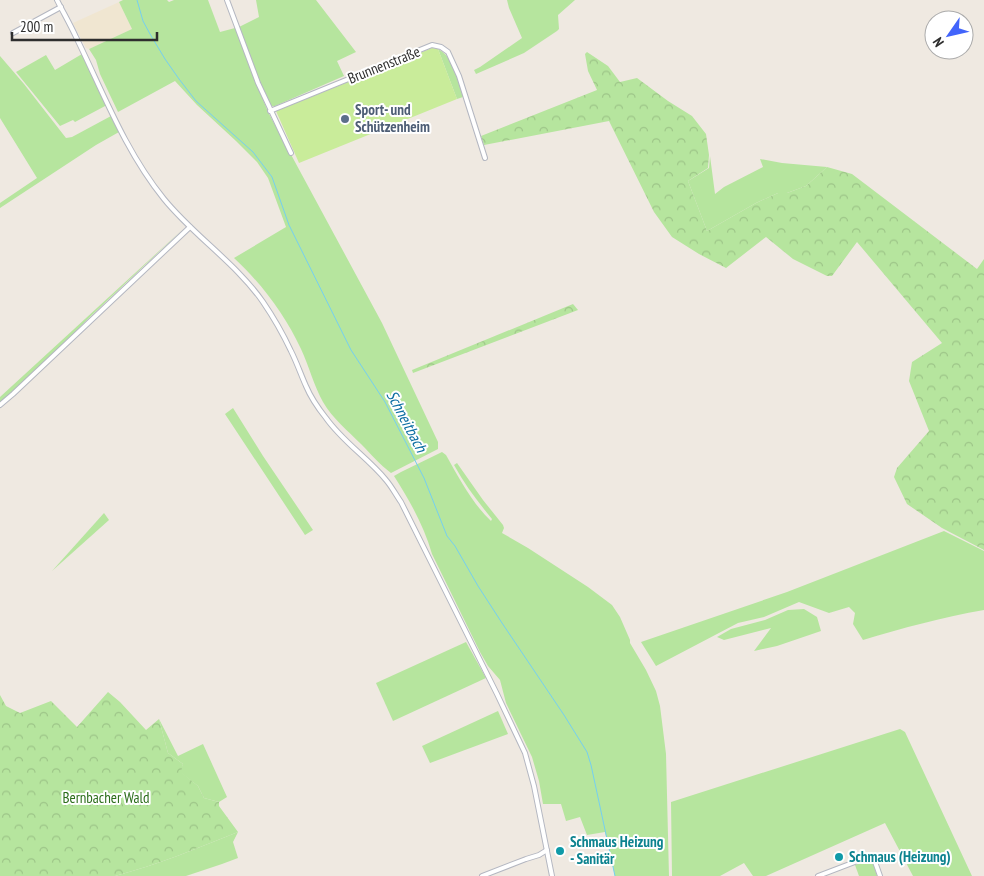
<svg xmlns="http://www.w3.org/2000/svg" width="984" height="876" viewBox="0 0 984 876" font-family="'PT Sans Narrow',sans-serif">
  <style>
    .education { fill: #f0e6d1 }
    .grass { fill: #b6e59e }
    .forest { fill: url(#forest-crowns) }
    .pitch { fill: #c9ec9a }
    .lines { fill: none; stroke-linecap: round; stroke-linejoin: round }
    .stream { stroke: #75cff0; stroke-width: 1 }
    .minor-casing { stroke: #b4b7c1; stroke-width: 6 }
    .minor { stroke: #fff; stroke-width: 4 }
    .service-dot { fill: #5c6f8a; stroke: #fff; stroke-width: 2 }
    .culture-dot { fill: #0f9aa8; stroke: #fff; stroke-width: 2 }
    .labels { text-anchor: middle; stroke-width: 4; stroke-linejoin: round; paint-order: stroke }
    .street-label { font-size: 15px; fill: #2e2e2e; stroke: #fff }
    .service-label { font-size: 15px; font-weight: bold; fill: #4e5e75; stroke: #fff; text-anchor: start }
    .park-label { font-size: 15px; fill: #2c6e1b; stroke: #fff }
    .culture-label { font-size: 15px; font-weight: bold; fill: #0d838f; stroke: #fff; text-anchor: start }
    .water-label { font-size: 16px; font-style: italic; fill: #0d6fa3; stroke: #fff }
  </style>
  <defs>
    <pattern id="forest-crowns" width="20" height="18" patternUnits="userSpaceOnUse" patternTransform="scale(1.25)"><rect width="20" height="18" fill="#b6e59e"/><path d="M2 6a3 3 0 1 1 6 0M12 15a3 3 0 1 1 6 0" fill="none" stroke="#9dc588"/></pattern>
  </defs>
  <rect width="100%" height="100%" fill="#efe9e1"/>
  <path class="education" d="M119,2L132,29L89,49L86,48L73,23Z"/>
  <g class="grass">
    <path d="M123,0H167L169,2L174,0H208L220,32L235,28L268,112L382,323L438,442V449L391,473C379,464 372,455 361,444C348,431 333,419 323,402C314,386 309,366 301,349C285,315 262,284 234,258L286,227L268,178L257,162L236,141L197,105L175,81L118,112L100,74L96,60L89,49L132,29L119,2Z"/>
    <path d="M256,0H316L356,52L337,61L344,76L275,106H272L269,104L260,83L239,27L259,17Z"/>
    <path d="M507,0H575L558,15L559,29L557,31L524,53L476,74L474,70L480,67L522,38L509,8Z"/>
    <path d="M438,49C454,57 458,81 463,97L457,99Z"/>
    <path d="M82,54L107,105L75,122L73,120L60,126L16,72L46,55L55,70Z"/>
    <path d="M0,56L24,84L66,138L72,137L111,116L119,132L96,145L0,208V203L37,178L0,118Z"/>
    <path d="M710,156L715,194L724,187L763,167L760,159L782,163L827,167L806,186L787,193H778L756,203L707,231L688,181L709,168Z"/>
    <path d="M183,229L93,314L25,381L0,403V397Z"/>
    <path d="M233,408L263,456L313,530L305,535L225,414Z"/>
    <path d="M442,452L446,455C459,478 472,503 491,521L492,519C478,502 465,485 454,465L457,463L483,500L503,525L504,528L502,533L528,548L588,587L612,605L620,617L630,640V643L646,670L656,691L660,706L666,754L669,876H615L605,832L587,835L580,817L566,821L561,804H543L539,781L532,757L506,703L500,680L488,666L480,652L432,554C424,526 410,501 394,476L401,472Z"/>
    <path d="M104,513L109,520L52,571Z"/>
    <path d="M944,531L984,551V610C943,617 903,628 863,640L853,624L855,613L849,607L829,613L799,602L764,617L738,623L656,666L641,642L787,592Z"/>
    <path d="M804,609L817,617L821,631L777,646L754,651L771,628L724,640L717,637L731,629L765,620L788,610Z"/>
    <path d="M466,642L486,678L393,721L376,683Z"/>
    <path d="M498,711L508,734L430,763L422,746Z"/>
    <path d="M159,719L178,756L203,744L227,797L219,802L204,798L198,786L180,772L183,764L168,753Z"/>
    <path d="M900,729L905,732L972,876H913L885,823L766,876H753L744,863L720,876H672L671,802Z"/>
    <path d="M238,832L233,842L238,858L222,864L186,876H115C157,865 198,848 238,832Z"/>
    <path d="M869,860H872L877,876H859L855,865Z"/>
  </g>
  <g class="forest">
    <path d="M587,52L608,66L620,82L637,78L668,101L692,116L706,134L709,155L708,168L688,181L707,231L756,203L778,193H787L806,186L827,167L852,174L977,269L984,259V550L942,528L907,504L894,477L897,468L929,431L909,381L912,362L942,343L857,242L832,276H827L793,259L766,237L726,268L699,254L672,237L654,212L609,121L484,145L481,136L597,90L588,71L585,54Z"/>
    <path d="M573,304L578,310L413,373L412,370Z"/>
    <path d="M108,692L120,702L146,730L159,719L168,753L183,764L181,772L198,786L204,798L219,802V806L238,832C198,848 157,865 115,876H0V695L6,706L20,713L51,701L77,727Z"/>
  </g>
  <path class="pitch" d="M432,48L438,49L457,99L299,163L276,111Z"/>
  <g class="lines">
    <path class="stream" d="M137,0L143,21L150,34L165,59L179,79L196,101L253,152L272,177L289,225L351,350L385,402L424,478L447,536L455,546L478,586L502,623L564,715L587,752L591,765L615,876"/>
    <g class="minor-casing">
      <g id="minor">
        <path d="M57,0C63,12 70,24 76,37C103,92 125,151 164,199C194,236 236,263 263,302C274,318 283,334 291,351C297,363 301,375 306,386C311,398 318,408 326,418C343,442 368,458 386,480C392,487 396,495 401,502L497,694L525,753L534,786L552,876"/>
        <path d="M227,0L258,83L291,153"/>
        <path d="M13,33L61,7"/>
        <path d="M270,111L432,45L441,47L448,52L459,76L485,158"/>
        <path d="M0,405L13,394L190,227"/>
        <path d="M482,876L526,859L539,855L547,850"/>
        <path d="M818,876L868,857L872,858L874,859L880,876"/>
      </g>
    </g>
    <use href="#minor" class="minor"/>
  </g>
  <circle class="service-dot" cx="345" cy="119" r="5"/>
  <g class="culture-dot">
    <circle cx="560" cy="851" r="5"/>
    <circle cx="839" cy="857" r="5"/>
  </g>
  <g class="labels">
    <g class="street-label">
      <text transform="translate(384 65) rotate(-22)" y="5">Brunnenstraße</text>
    </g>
    <g class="service-label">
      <text x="355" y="115">Sport- und<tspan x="355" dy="17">Schützenheim</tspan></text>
    </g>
    <g class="park-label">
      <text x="106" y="803">Bernbacher Wald</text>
    </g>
    <g class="culture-label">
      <text x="570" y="847">Schmaus Heizung<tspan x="570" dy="17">- Sanitär</tspan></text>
      <text x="849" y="862">Schmaus (Heizung)</text>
    </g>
    <g class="water-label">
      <text transform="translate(407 421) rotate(62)" y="6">Schneitbach</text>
    </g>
  </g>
  <g transform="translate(949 35) rotate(236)"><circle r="24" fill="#ffffff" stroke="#ababab"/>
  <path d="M0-4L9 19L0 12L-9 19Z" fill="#4264fb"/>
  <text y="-8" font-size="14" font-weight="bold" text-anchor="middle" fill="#2e2e2e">N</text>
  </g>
  <path d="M12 32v8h145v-8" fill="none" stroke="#2e2e2e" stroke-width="2.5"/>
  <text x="20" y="32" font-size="15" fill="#2e2e2e" stroke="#ffffff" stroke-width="4" paint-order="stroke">200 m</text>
</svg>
